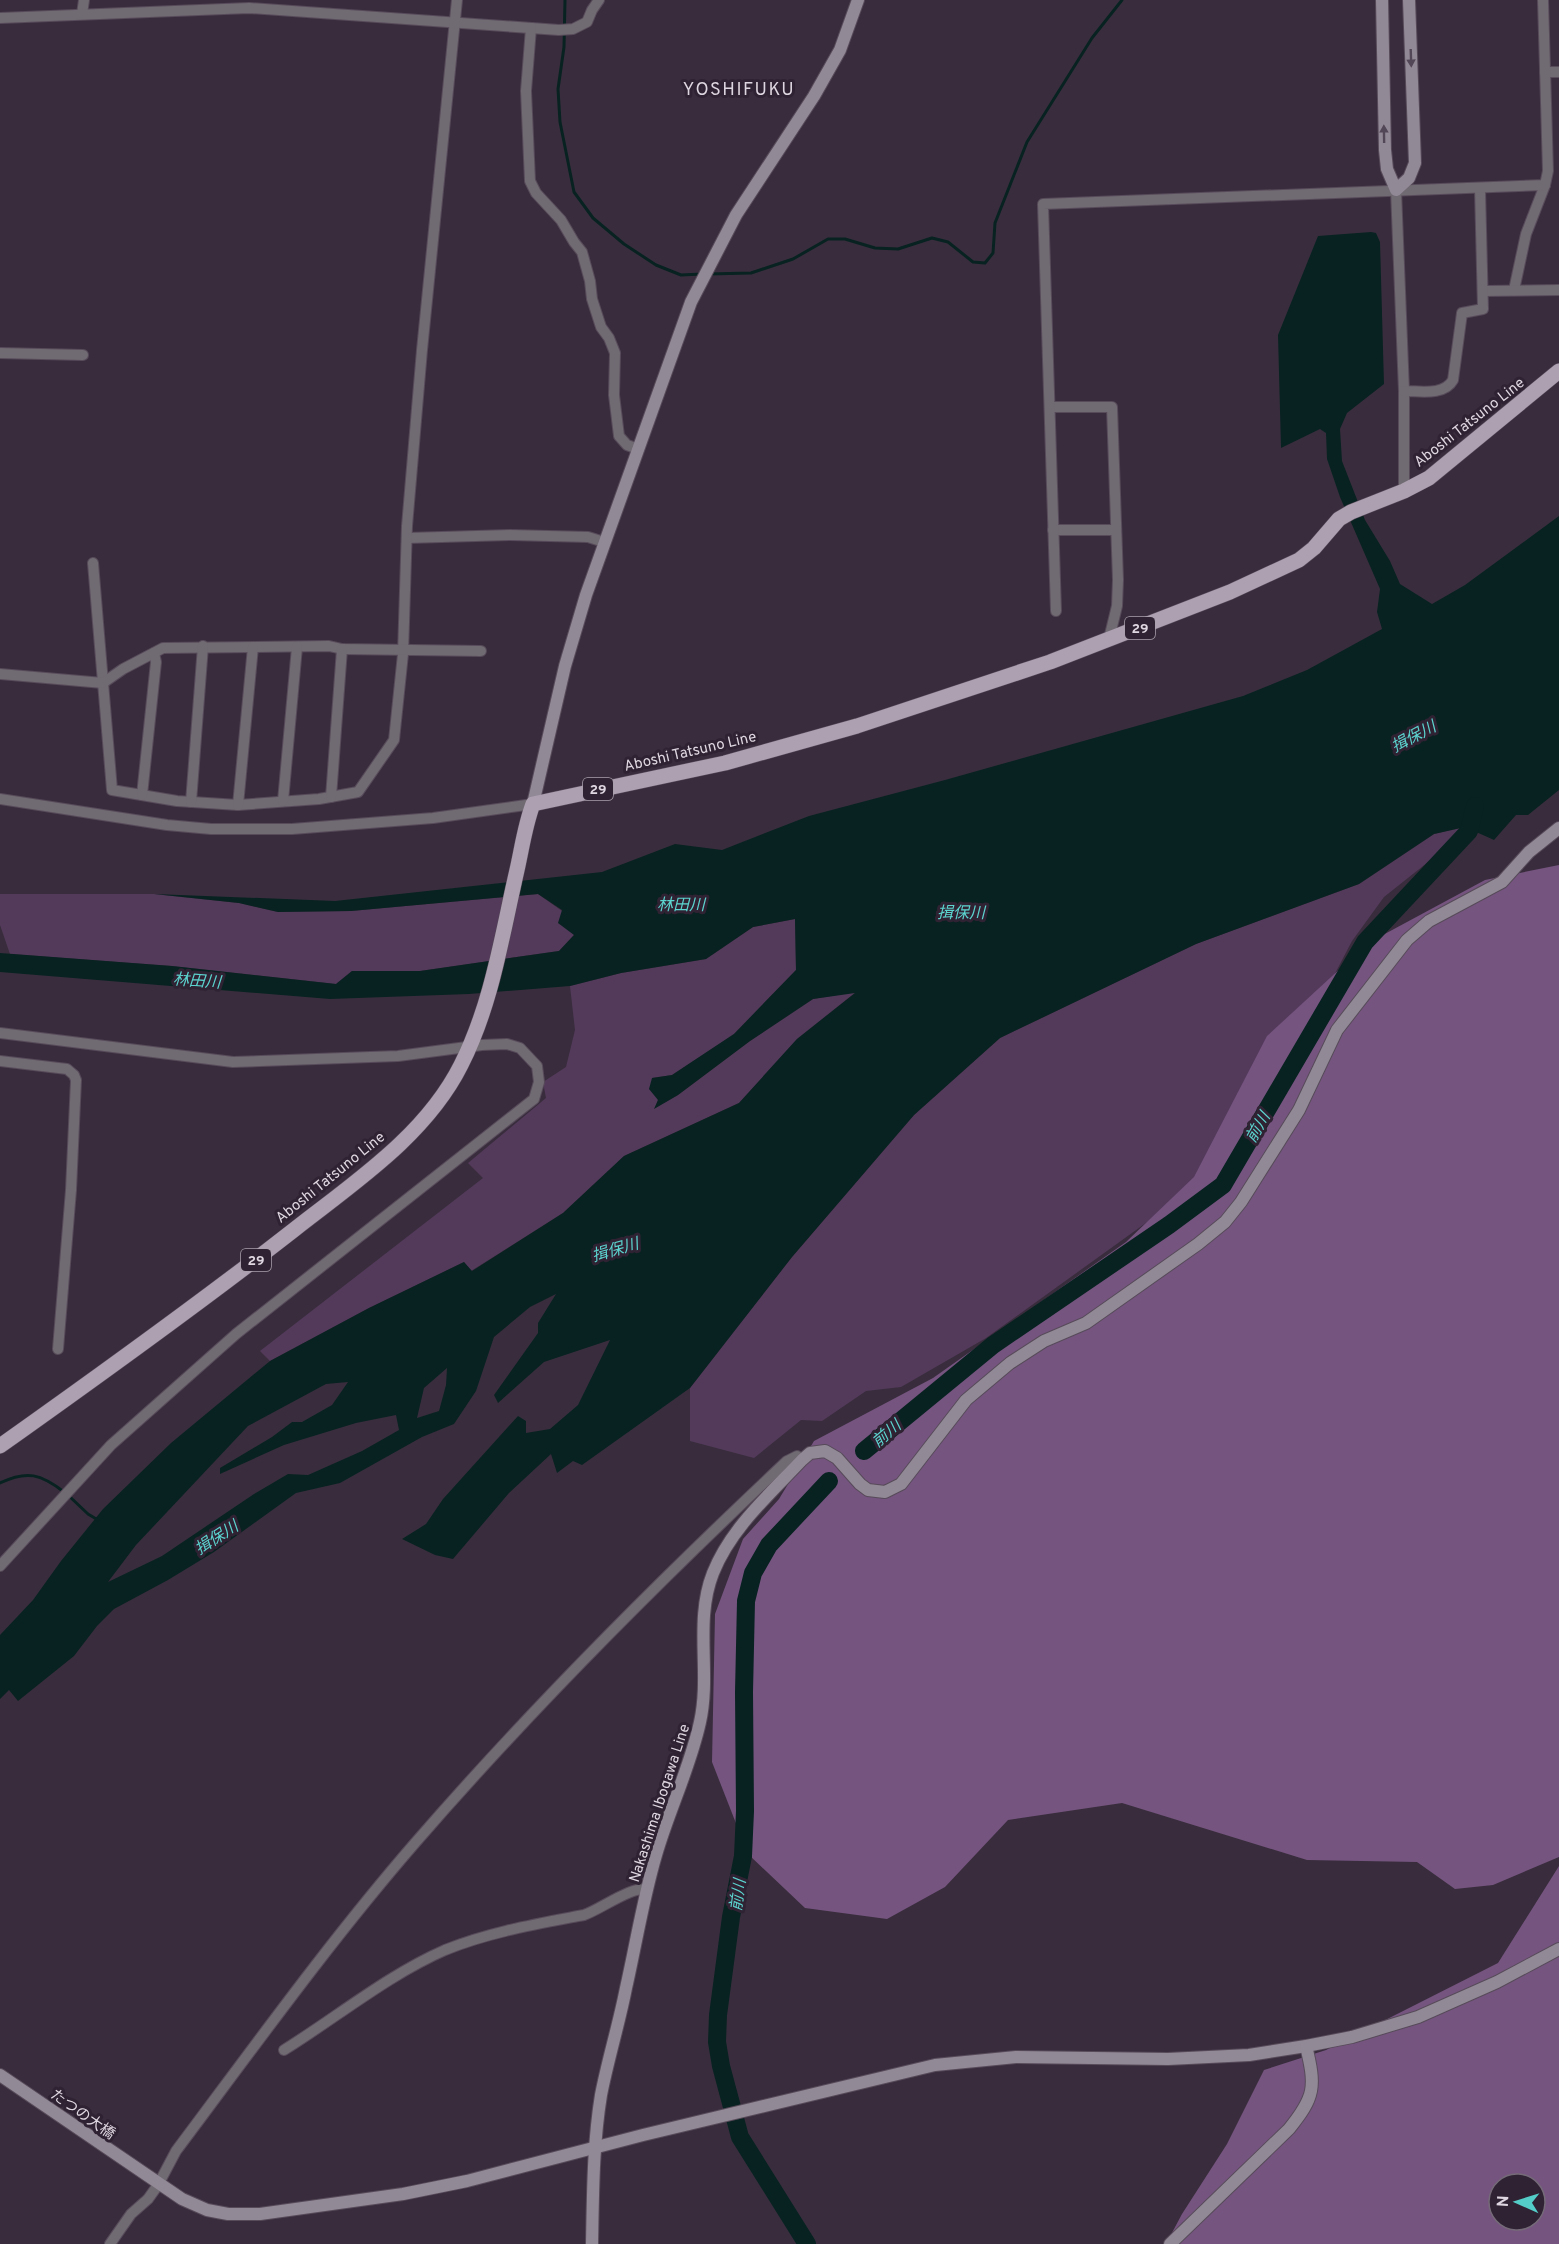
<svg xmlns="http://www.w3.org/2000/svg" width="1559" height="2244" viewBox="0 0 1559 2244" font-family="Overpass,'Noto Sans JP',sans-serif">
  <style>
    .green { fill: #533a5b }
    .forest { fill: #75547f; fill-rule: evenodd }
    .water { fill: #082221; fill-rule: evenodd }
    .lines { fill: none; stroke-linecap: round; stroke-linejoin: round }
    .stream { stroke: #082221; stroke-width: 3 }
    .river { stroke: #082221; stroke-width: 18 }
    .street-casing { stroke: #574b5a; stroke-width: 12 }
    .secondary-casing { stroke: #574b5a; stroke-width: 14 }
    .primary-casing { stroke: #574b5a; stroke-width: 16 }
    .street { stroke: #706a72; stroke-width: 10 }
    .secondary { stroke: #928996; stroke-width: 12 }
    .primary { stroke: #ada0b1; stroke-width: 15 }
    .oneway { fill: #524756 }
    .labels { text-anchor: middle; stroke-width: 6; stroke-linejoin: round; paint-order: stroke }
    .shield { fill: #2f2333; stroke: #aaa0ac; stroke-width: 1.5 }
    .shield-label { font-size: 14px; font-weight: bold; fill: #ded6e0 }
    .street-label { font-size: 15px; fill: #ded6e0; stroke: #2f2333 }
    .water-label { font-size: 16px; font-style: italic; fill: #5cd4cf; stroke: #2f2333 }
    .quarter-label { font-size: 18px; letter-spacing: 1.5px; fill: #ded6e0; stroke: #2f2333 }
  </style>
  <rect width="100%" height="100%" fill="#392d3d"/>
  <g class="green">
    <path d="M1465,827L1471,835L1461,845L1428,862L1384,897L1352,941L1319,1004L1281,1068L1175,1202L986,1338L901,1387L866,1391L822,1421L801,1420L754,1458L690,1441V1388L792,1257L914,1115L1000,1038L1196,944L1359,884L1434,834Z"/>
    <path d="M0,894H154L239,903L278,912L351,911L538,894L562,911L574,935L559,951L420,971H352L336,984L172,966L10,954L0,925Z"/>
    <path d="M795,919L796,970L734,1034L672,1075L652,1078L658,1100L655,1108L678,1095L750,1041L813,999L856,992L797,1039L739,1103L624,1156L563,1213L471,1271L464,1262L369,1308L270,1361L260,1351L483,1178L468,1163L546,1098L543,1082L566,1067L575,1030L570,986L621,973L706,959L753,927Z"/>
  </g>
  <g class="forest">
    <path d="M1559,865V1857L1493,1885L1455,1889L1417,1862L1307,1860L1122,1803L1008,1820L945,1887L887,1919L805,1908L748,1854L712,1762L715,1614L743,1539L779,1499L814,1441L933,1378L1126,1242L1194,1177L1267,1036L1368,943L1485,880Z"/>
    <path d="M1559,1866V2244H1166L1182,2214L1227,2144L1264,2070L1326,2050L1498,1963ZM1499,2184H1535V2220H1499Z"/>
  </g>
  <path class="water" d="M1371,232L1376,233L1380,242L1384,384L1347,413L1340,429L1342,461L1365,520L1390,561L1400,584L1432,604L1465,585L1559,516V790L1528,815H1516L1494,840L1465,827L1434,834L1359,884L1196,944L1000,1038L914,1115L792,1257L690,1388L582,1465L573,1461L557,1473L551,1454L509,1493L453,1559L435,1555L402,1539L426,1524L443,1499L518,1416L526,1421V1433L550,1429L578,1405L610,1340L544,1362L498,1403L494,1395L538,1333V1323L556,1294L530,1307L494,1337L476,1391L454,1424L422,1437L340,1483L296,1493L214,1552L168,1580L114,1609L97,1626L74,1656L18,1701L9,1690L0,1699V1635L33,1600L61,1561L103,1509L171,1443L270,1361L369,1308L464,1262L472,1271L563,1213L624,1156L739,1103L797,1039L855,993L813,999L750,1041L678,1095L654,1109L658,1100L649,1089L652,1078L672,1075L734,1034L796,970L795,919L753,927L706,959L621,973L570,986L469,994L330,999L0,972V953L172,966L336,984L352,971H420L559,951L574,935L558,923L562,910L538,894L351,911L278,912L239,903L154,894L335,901L602,872L675,844L722,850L809,816L945,780L1243,696L1307,670L1382,629L1377,612L1380,589L1340,497L1327,459L1326,433L1320,429L1281,448L1278,335L1318,236ZM447,1368L446,1385L439,1411L417,1418L424,1388ZM348,1382L332,1405L302,1422H292L272,1437L220,1468V1474L284,1445L356,1423L396,1415L399,1430L362,1451L308,1475L288,1474L254,1494L162,1556L108,1582L136,1545L248,1426L326,1384Z"/>
  <g class="lines">
    <g class="stream">
      <path d="M565,0L564,47L558,89L560,122L574,192L593,218L624,244L656,265L681,275L702,274"/>
      <path d="M708,274L751,273L793,259L828,239H845L875,248L898,249L932,238L948,242L973,262L985,263L993,253L995,223L1027,142L1092,38L1122,0"/>
      <path d="M0,1483C27,1470 41,1474 64,1492"/>
      <path d="M69,1496L88,1514L98,1520"/>
    </g>
    <g class="river">
      <path d="M864,1451L993,1345L1169,1225L1223,1185L1365,942L1469,831L1475,806"/>
      <path d="M807,2244L740,2137L721,2066L717,2042L718,2015L731,1917L743,1856L745,1811L744,1692L746,1601L753,1573L769,1545L829,1481"/>
    </g>
    <g class="street-casing">
      <g id="street">
        <path d="M82,14L84,0"/>
        <path d="M0,18L249,8L559,30L573,29L587,22L592,10L599,0"/>
        <path d="M531,28L526,91L530,181L536,193L561,220L574,242L582,252L590,281L592,299L601,327L609,338L615,353L614,395L619,436L627,445L638,449"/>
        <path d="M1545,72H1559"/>
        <path d="M1396,190L1404,391V491"/>
        <path d="M1514,290L1526,234L1545,185"/>
        <path d="M1483,291L1559,290"/>
        <path d="M0,353L83,355"/>
        <path d="M1404,391C1420,391 1444,396 1453,380L1462,313L1483,309L1480,189"/>
        <path d="M1050,407H1112L1118,580L1117,606L1109,639"/>
        <path d="M1053,530H1116"/>
        <path d="M407,538L510,535L588,537L604,542"/>
        <path d="M93,563L112,790L177,801L238,805L319,799L358,792L394,740L403,654L407,526L422,350L457,0"/>
        <path d="M1056,611L1043,204L1545,185L1548,171L1543,0"/>
        <path d="M0,674L103,683L123,669L163,648L329,646L342,649L481,651"/>
        <path d="M142,795L156,662L154,653"/>
        <path d="M331,797L342,649"/>
        <path d="M0,799L167,825L211,829H292L433,818L533,804"/>
        <path d="M283,801L297,647"/>
        <path d="M191,802L203,646"/>
        <path d="M238,805L253,647"/>
        <path d="M0,1033L233,1062L398,1056L482,1045L507,1044L520,1048L537,1066L539,1082L534,1099L236,1334L111,1445L0,1566"/>
        <path d="M0,1061L67,1069L74,1075L76,1080L71,1190L58,1349"/>
        <path d="M284,2050C337,2017 388,1975 445,1950C489,1932 537,1924 584,1915C601,1909 633,1885 647,1890"/>
        <path d="M110,2244L131,2214L148,2199L158,2185L176,2151C254,2047 330,1941 415,1843C532,1708 657,1583 787,1461L797,1456L802,1460"/>
      </g>
    </g>
    <g class="secondary-casing">
      <g id="secondary">
        <path d="M1382,0L1385,150L1387,169L1396,190L1409,178L1415,163L1409,0"/>
        <path d="M533,804L565,666L586,595L691,302L736,215L814,96L840,50L858,0"/>
        <path d="M0,2075L182,2199L207,2210L228,2214H260L403,2194L467,2181L643,2135L935,2065L1016,2057L1168,2059L1249,2055L1306,2046L1352,2037L1418,2017L1497,1982L1559,1949"/>
        <path d="M592,2244C593,2194 593,2144 601,2095C608,2059 619,2024 626,1988C636,1944 643,1899 656,1855C669,1810 690,1768 700,1722C711,1673 694,1621 713,1573C731,1528 769,1495 802,1460L810,1453L825,1451L837,1458L860,1484L868,1490L885,1492L901,1484L966,1400L1010,1363L1044,1341L1086,1323L1198,1244L1225,1222L1241,1202L1299,1110L1337,1030L1407,940L1429,921L1502,882L1529,852L1559,828"/>
        <path d="M1170,2244L1289,2129C1315,2097 1316,2087 1306,2046"/>
      </g>
    </g>
    <g class="primary-casing">
      <path id="primary" d="M0,1446C100,1375 199,1304 295,1229C355,1182 426,1135 461,1065C492,1004 502,935 517,870C522,848 525,825 533,804L725,763L857,726L1050,662L1230,592L1299,560L1314,548L1339,519L1351,512L1404,491L1429,478L1559,371"/>
    </g>
    <use href="#street" class="street"/>
    <use href="#secondary" class="secondary"/>
    <use href="#primary" class="primary"/>
  </g>
  <defs><path id="oneway-solid" d="M-6-.8H1V-3.2L6.5 0L1 3.2V.8H-6Z" transform="scale(1.5)"/></defs>
  <g class="oneway">
    <use href="#oneway-solid" transform="translate(1411 58) rotate(88)"/>
    <use href="#oneway-solid" transform="translate(1384 134) rotate(-91)"/>
  </g>
  <g class="labels">
    <g class="shield">
      <rect x="1125" y="617" width="30" height="22" rx="4.5"/>
      <rect x="583" y="778" width="30" height="22" rx="4.5"/>
      <rect x="241" y="1249" width="30" height="22" rx="4.5"/>
    </g>
    <g class="shield-label">
      <text x="1140" y="633">29</text>
      <text x="598" y="794">29</text>
      <text x="256" y="1265">29</text>
    </g>
    <g class="street-label">
      <text transform="translate(1469 422) rotate(-38)" y="5">Aboshi Tatsuno Line</text>
      <text transform="translate(690 751) rotate(-13)" y="5">Aboshi Tatsuno Line</text>
      <text transform="translate(330 1177) rotate(-39)" y="5">Aboshi Tatsuno Line</text>
      <text transform="translate(659 1803) rotate(-72)" y="5">Nakashima Ibogawa Line</text>
      <text transform="translate(83 2114) rotate(35)" y="5">たつの大橋</text>
    </g>
    <g class="water-label">
      <text transform="translate(1413 736) rotate(-28)" y="6">揖保川</text>
      <text x="681" y="910">林田川</text>
      <text x="961" y="918">揖保川</text>
      <text transform="translate(197 980) rotate(4)" y="6">林田川</text>
      <text transform="translate(1257 1127) rotate(-60)" y="6">前川</text>
      <text transform="translate(615 1249) rotate(-16)" y="6">揖保川</text>
      <text transform="translate(886 1433) rotate(-40)" y="6">前川</text>
      <text transform="translate(216 1537) rotate(-33)" y="6">揖保川</text>
      <text transform="translate(737 1895) rotate(-82)" y="6">前川</text>
    </g>
    <g class="quarter-label">
      <text x="739" y="95">YOSHIFUKU</text>
    </g>
  </g>
  <g transform="translate(1517 2202) rotate(273)"><circle r="28" fill="#2f2333" stroke="#756b78" stroke-width="1.5"/>
  <path d="M0-4.5L10 22L0 15L-10 22Z" fill="#54cdc8"/>
  <text y="-9" font-size="16" font-weight="bold" text-anchor="middle" fill="#ded6e0">N</text>
  </g>
</svg>
